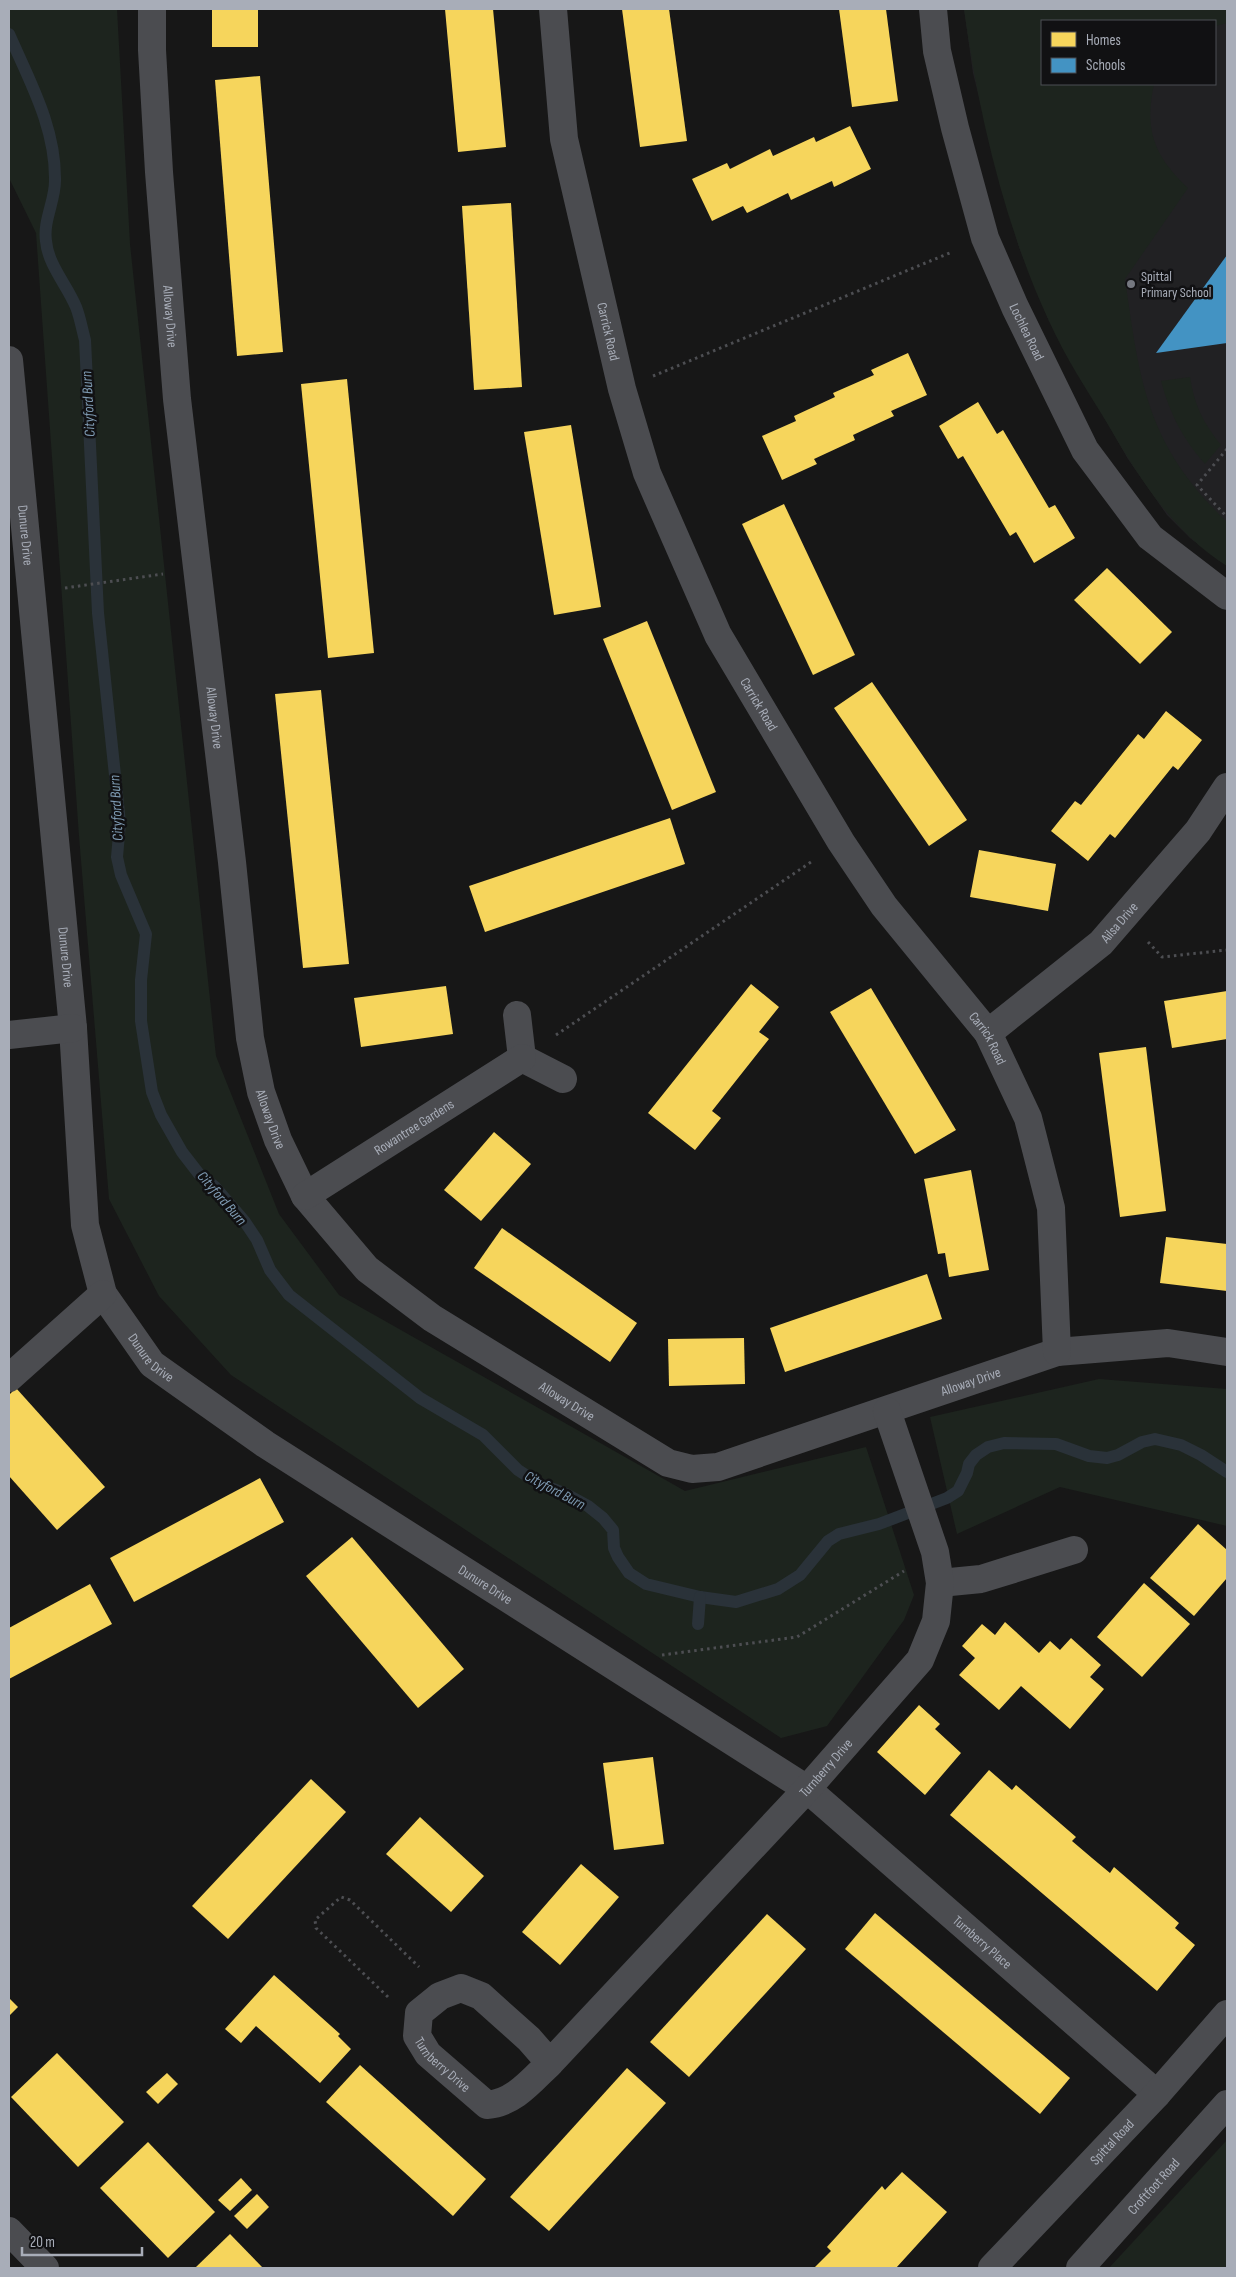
<svg xmlns="http://www.w3.org/2000/svg" width="1236" height="2277" viewBox="0 0 1236 2277" font-family="'Sofia Sans Condensed',sans-serif">
  <style>
    .built { fill: #212123; fill-rule: evenodd }
    .green { fill: #1d241e }
    .homes { fill: #f6d55c }
    .schools { fill: #4393c3 }
    .lines { fill: none; stroke-linecap: round; stroke-linejoin: round }
    .stream { stroke: #2a3239; stroke-width: 12 }
    .path { stroke: #4d4e52; stroke-width: 3; stroke-dasharray: 2.5 4; stroke-linecap: butt }
    .minor { stroke: #4b4c50; stroke-width: 28 }
    .poi-dot { fill: #757880; stroke: #111113; stroke-width: 2 }
    .labels { text-anchor: middle; stroke-width: 5; stroke-linejoin: round; paint-order: stroke }
    .poi-label { font-size: 14px; fill: #a8adb8; stroke: #111113; text-anchor: start }
    .street-label { font-size: 14px; fill: #a8adb8; stroke: #111113 }
    .water-label { font-size: 15px; font-style: italic; fill: #7f9bb3; stroke: #111113 }
  </style>
  <rect width="100%" height="100%" fill="#171717"/>
  <path class="built" d="M964,9H1227V566L1190,538L1167,515L1128,459L1049,321L1019,247L999,177L973,73ZM1042,21H1215V84H1042Z"/>
  <g class="green">
    <path d="M9,9H117L130,244L216,1056L279,1214L339,1295L685,1491L866,1447L914,1595L904,1620L827,1726L781,1738L231,1375L159,1296L109,1199L79,836L36,233L9,178Z"/>
    <path d="M964,9H1227V23L1215,26V21H1042V84H1154C1144,130 1154,156 1188,188L1125,279C1140,384 1147,445 1227,522V566C1173,532 1139,478 1107,423C1087,390 1065,357 1049,321C1005,227 978,112 964,9Z"/>
    <path d="M1190,377C1194,405 1204,424 1221,445L1205,464C1183,439 1170,414 1161,381Z"/>
    <path d="M1099,1379L1227,1389V1526L1060,1487L957,1534L930,1417Z"/>
    <path d="M1227,2140V2268H1109Z"/>
  </g>
  <g class="homes">
    <rect x="212" y="9" width="46" height="38"/>
    <path d="M445,9H493L506,147L458,152Z"/>
    <path d="M622,9H669L687,141L640,147Z"/>
    <path d="M839,9H886L898,101L852,107Z"/>
    <path d="M260,76L283,352L237,356L215,80Z"/>
    <path d="M850,126L871,169L834,187L832,181L791,200L788,193L747,213L743,206L712,221L692,179L727,163L730,169L770,149L773,156L814,137L816,142Z"/>
    <path d="M511,203L522,387L474,390L462,206Z"/>
    <path d="M908,353L927,395L891,411L894,416L853,435L855,440L814,459L817,464L782,480L762,436L796,421L794,416L835,397L833,393L874,375L871,370Z"/>
    <path d="M347,379L374,653L328,658L301,384Z"/>
    <path d="M978,402L997,434L1003,430L1049,508L1055,505L1075,538L1034,563L1016,532L1010,536L963,456L958,459L939,426Z"/>
    <path d="M571,425L601,607L554,615L524,432Z"/>
    <path d="M784,504L855,655L813,675L742,524Z"/>
    <path d="M1107,568L1172,632L1140,664L1074,600Z"/>
    <path d="M647,621L716,792L672,810L603,639Z"/>
    <path d="M872,682L967,820L929,846L834,708Z"/>
    <path d="M321,690L349,964L303,968L275,694Z"/>
    <path d="M1166,711L1202,740L1178,770L1173,766L1115,838L1110,834L1088,861L1051,831L1075,801L1081,805L1138,734L1144,739Z"/>
    <path d="M670,818L685,864L485,932L469,886Z"/>
    <path d="M979,850L1056,864L1048,911L970,897Z"/>
    <path d="M751,984L779,1007L759,1032L769,1039L712,1111L721,1118L695,1150L648,1113Z"/>
    <path d="M446,986L453,1034L361,1047L354,998Z"/>
    <path d="M871,988L956,1130L915,1154L830,1012Z"/>
    <path d="M1227,991V1039L1172,1048L1164,1001Z"/>
    <path d="M1146,1047L1166,1211L1120,1217L1099,1053Z"/>
    <path d="M494,1132L531,1164L481,1221L444,1190Z"/>
    <path d="M971,1170L989,1270L949,1277L945,1253L938,1254L924,1179Z"/>
    <path d="M502,1228L637,1323L610,1362L474,1268Z"/>
    <path d="M1166,1237L1227,1244V1291L1160,1283Z"/>
    <path d="M927,1274L942,1319L785,1372L770,1328Z"/>
    <path d="M744,1338L745,1384L669,1386L668,1339Z"/>
    <path d="M16,1388L105,1487L57,1530L9,1476V1395Z"/>
    <path d="M260,1478L284,1522L134,1602L110,1558Z"/>
    <path d="M1198,1524L1227,1550V1578L1194,1616L1150,1578Z"/>
    <path d="M352,1537L464,1669L418,1708L306,1576Z"/>
    <path d="M1144,1583L1190,1624L1142,1677L1097,1637Z"/>
    <path d="M90,1584L112,1624L9,1679V1628Z"/>
    <path d="M1005,1622L1039,1653L1050,1641L1060,1650L1071,1638L1101,1665L1090,1677L1104,1689L1070,1729L1021,1686L999,1710L959,1675L975,1658L962,1646L982,1624L995,1635Z"/>
    <path d="M919,1705L940,1724L935,1729L961,1753L925,1795L877,1752Z"/>
    <path d="M653,1757L664,1844L614,1850L603,1763Z"/>
    <path d="M989,1770L1012,1790L1016,1785L1076,1837L1072,1841L1092,1858L1110,1873L1114,1867L1179,1923L1175,1928L1195,1945L1157,1991L950,1815Z"/>
    <path d="M311,1779L346,1812L228,1939L192,1906Z"/>
    <path d="M420,1817L484,1876L451,1912L386,1854Z"/>
    <path d="M581,1864L619,1897L560,1965L522,1932Z"/>
    <path d="M875,1913L1070,2078L1040,2114L845,1949Z"/>
    <path d="M767,1914L806,1949L689,2077L650,2042Z"/>
    <path d="M274,1975L340,2034L338,2036L351,2049L320,2083L256,2026L241,2043L225,2029Z"/>
    <path d="M9,1998L18,2007L9,2016Z"/>
    <path d="M57,2053L124,2122L78,2167L11,2097Z"/>
    <path d="M360,2065L486,2179L453,2216L326,2102Z"/>
    <path d="M627,2068L666,2103L549,2231L510,2197Z"/>
    <path d="M167,2073L178,2084L158,2104L146,2092Z"/>
    <path d="M148,2142L215,2212L168,2258L100,2188Z"/>
    <path d="M902,2172L947,2212L896,2268H814L831,2251L827,2247L882,2186L885,2190Z"/>
    <path d="M241,2178L252,2190L230,2211L218,2200Z"/>
    <path d="M257,2194L269,2207L247,2229L234,2216Z"/>
    <path d="M230,2234L263,2268H195Z"/>
  </g>
  <path class="schools" d="M1227,255V343L1156,353Z"/>
  <g class="lines">
    <g class="stream">
      <path d="M9,34C30,82 56,128 55,181C55,201 43,221 46,241C48,265 67,285 76,307C80,317 82,329 85,340L98,613L120,823L117,857L121,875L146,934L141,980V1021L152,1092L161,1115L182,1152L199,1174L215,1187L245,1222L257,1240L270,1270L289,1295L420,1398L483,1435L518,1470L538,1483L564,1493L588,1506L603,1518L613,1530L614,1548L618,1557L629,1573L646,1584L700,1597L736,1602L778,1589L800,1575L828,1541L839,1534L879,1524L947,1498L958,1491L967,1473L969,1464L976,1455L988,1447L1004,1443L1056,1444L1089,1456L1107,1458L1118,1455L1142,1442L1155,1439L1181,1445L1201,1455L1227,1472"/>
      <path d="M698,1624L700,1597"/>
    </g>
    <g class="path">
      <path d="M653,376L952,252"/>
      <path d="M1227,449L1197,485L1227,517"/>
      <path d="M65,588L163,574"/>
      <path d="M1148,942L1162,957L1227,950"/>
      <path d="M556,1035L811,862"/>
      <path d="M662,1655L797,1637L904,1571"/>
      <path d="M388,1997L316,1928L315,1920L341,1897L350,1900L419,1967"/>
    </g>
    <g class="minor">
      <path id="s1" d="M152,9V50L159,172L177,399L232,862L250,1038L261,1092L278,1140L305,1196L367,1269L432,1318L668,1463L692,1469L718,1467L1057,1352L1168,1343L1227,1352"/>
      <path id="s2" d="M553,9L564,139L622,389L647,473L718,635L841,842L884,906L988,1033L1028,1118L1051,1208L1057,1352"/>
      <path id="s3" d="M933,9L937,51L955,128L985,238L1015,307L1085,450L1150,537L1227,596"/>
      <path id="s4" d="M9,360L73,1028L85,1225L103,1294L152,1364L265,1444L807,1789L1157,2094"/>
      <path d="M517,1015L522,1058L563,1079"/>
      <path id="s5" d="M988,1033L1101,943L1198,831L1227,787"/>
      <path d="M9,1035L73,1028"/>
      <path id="s6" d="M305,1196L522,1058"/>
      <path d="M9,1378L103,1294"/>
      <path d="M940,1583L981,1579L1074,1550"/>
      <path id="s7" d="M550,2063L529,2039L481,1996L461,1988L440,1996L419,2013L417,2036L428,2054L487,2105C514,2103 531,2081 550,2063L807,1789L920,1660L936,1621L940,1583L935,1552L887,1411"/>
      <path d="M9,2231L45,2268"/>
      <path id="s8" d="M992,2268L1157,2094L1227,2014"/>
      <path id="s9" d="M1080,2268L1227,2104"/>
    </g>
  </g>
  <circle class="poi-dot" cx="1131" cy="284" r="5"/>
  <g class="labels">
    <g class="poi-label">
      <text x="1141" y="281">Spittal<tspan x="1141" dy="16">Primary School</tspan></text>
    </g>
    <g class="street-label">
      <text dy="5" stroke="none"><textPath href="#s1" startOffset="308">Alloway Drive</textPath></text>
      <text dy="5" stroke="none"><textPath href="#s2" startOffset="328">Carrick Road</textPath></text>
      <text dy="5" stroke="none"><textPath href="#s3" startOffset="338">Lochlea Road</textPath></text>
      <text dy="5" stroke="none"><textPath href="#s4" startOffset="176">Dunure Drive</textPath></text>
      <text dy="5" stroke="none"><textPath href="#s2" startOffset="732">Carrick Road</textPath></text>
      <text dy="5" stroke="none"><textPath href="#s1" startOffset="712">Alloway Drive</textPath></text>
      <text dy="5" stroke="none"><textPath href="#s5" startOffset="172">Ailsa Drive</textPath></text>
      <text dy="5" stroke="none"><textPath href="#s4" startOffset="600">Dunure Drive</textPath></text>
      <text dy="5" stroke="none"><textPath href="#s2" startOffset="1138">Carrick Road</textPath></text>
      <text dy="5" stroke="none"><textPath href="#s1" startOffset="1118">Alloway Drive</textPath></text>
      <text dy="5" stroke="none"><textPath href="#s6" startOffset="129">Rowantree Gardens</textPath></text>
      <text dy="5" stroke="none"><textPath href="#s4" startOffset="1020">Dunure Drive</textPath></text>
      <text dy="5" stroke="none"><textPath href="#s1" startOffset="1974">Alloway Drive</textPath></text>
      <text dy="5" stroke="none"><textPath href="#s1" startOffset="1538">Alloway Drive</textPath></text>
      <text dy="5" stroke="none"><textPath href="#s4" startOffset="1425">Dunure Drive</textPath></text>
      <text dy="5" stroke="none"><textPath href="#s7" startOffset="771">Turnberry Drive</textPath></text>
      <text dy="5" stroke="none"><textPath href="#s4" startOffset="2039">Turnberry Place</textPath></text>
      <text dy="5" stroke="none"><textPath href="#s7" startOffset="229">Turnberry Drive</textPath></text>
      <text dy="5" stroke="none"><textPath href="#s8" startOffset="174">Spittal Road</textPath></text>
      <text dy="5" stroke="none"><textPath href="#s9" startOffset="110">Croftfoot Road</textPath></text>
    </g>
    <g class="water-label">
      <text transform="translate(88 404) rotate(-93)" y="5">Cityford Burn</text>
      <text transform="translate(116 808) rotate(-93)" y="5">Cityford Burn</text>
      <text transform="translate(222 1198) rotate(49)" y="5">Cityford Burn</text>
      <text transform="translate(555 1490) rotate(28)" y="5">Cityford Burn</text>
    </g>
  </g>
  <rect width="1236" height="2277" fill="none" stroke="#a8adb8" stroke-width="20"/>
  <rect x="1041" y="20" width="175" height="65" fill="#111113" stroke="#4d4f55"/>
  <rect x="1051" y="32" width="25" height="15" fill="#f6d55c" stroke="#4d4f55"/>
  <text x="1086" y="45" font-size="15" fill="#a8adb8">Homes</text>
  <rect x="1051" y="58" width="25" height="15" fill="#4393c3" stroke="#4d4f55"/>
  <text x="1086" y="70" font-size="15" fill="#a8adb8">Schools</text>
  <path d="M22 2247v8h120v-8" fill="none" stroke="#a8adb8" stroke-width="2.5"/>
  <text x="30" y="2247" font-size="15" fill="#a8adb8" stroke="#111113" stroke-width="4" paint-order="stroke">20 m</text>
</svg>
